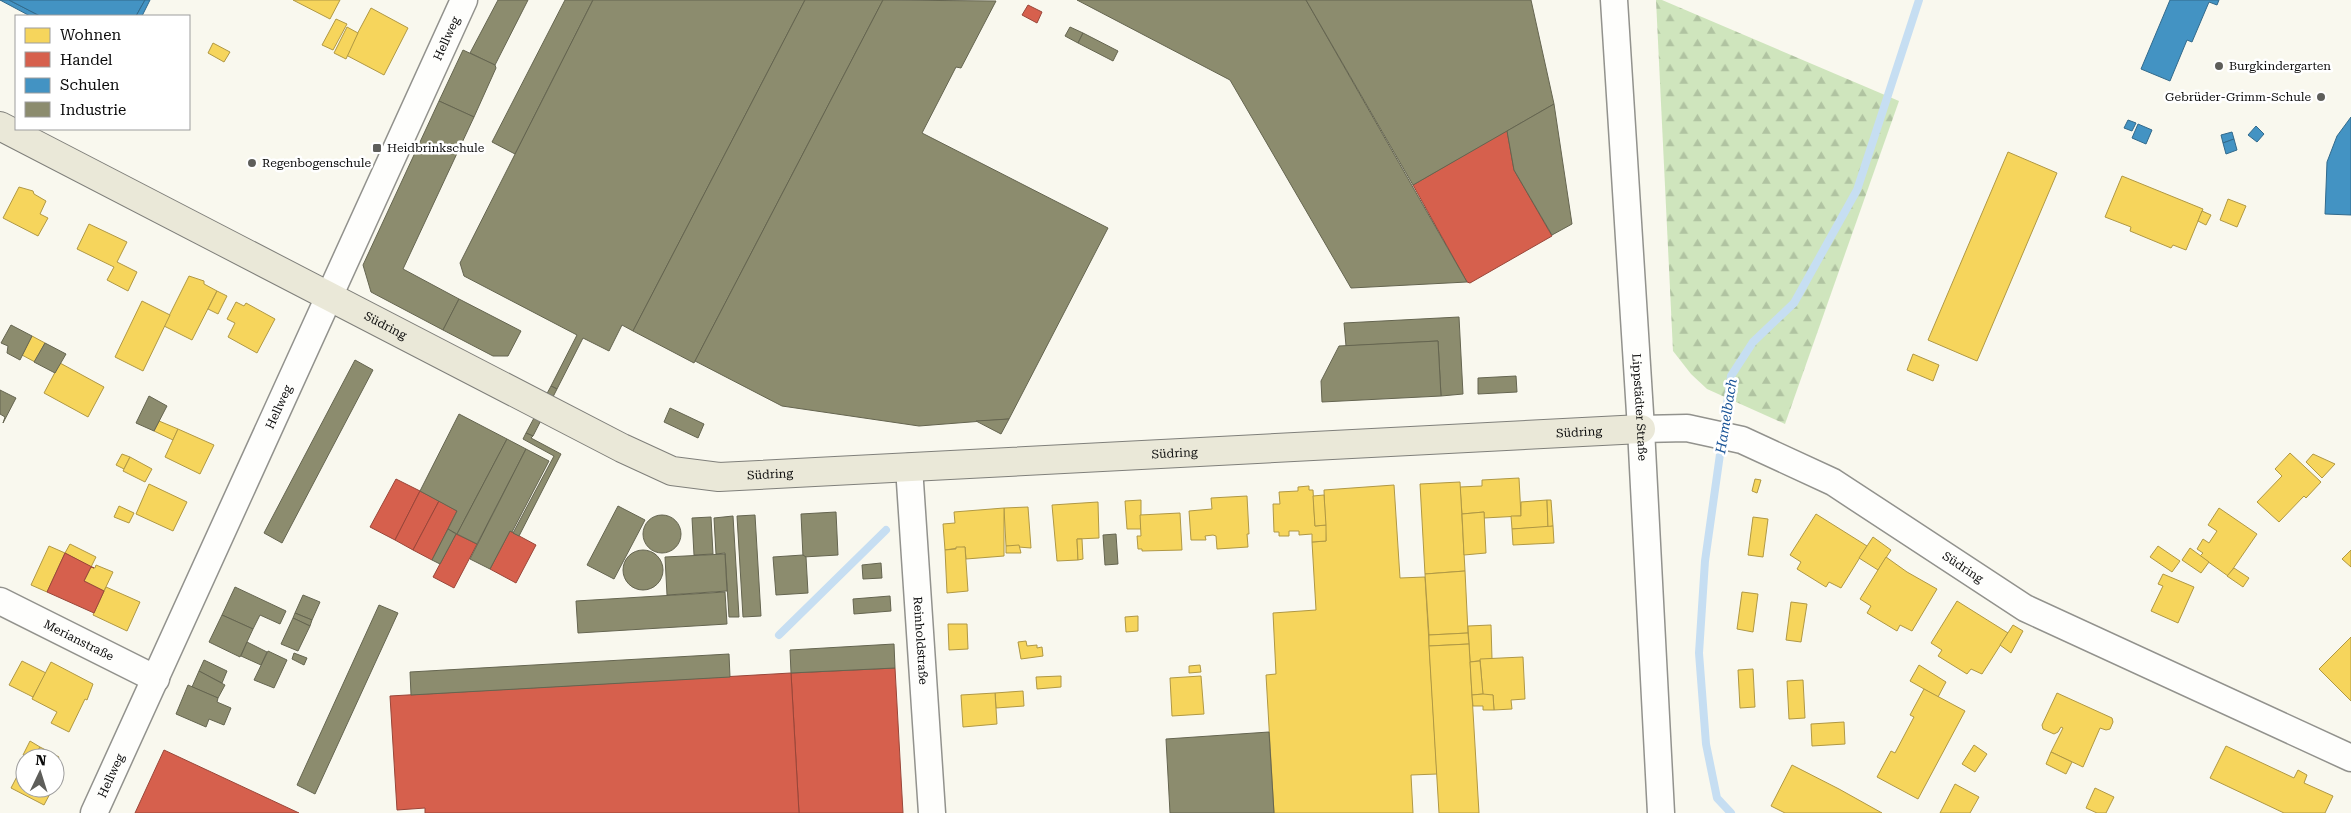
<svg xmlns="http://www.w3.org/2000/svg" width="2351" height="813" viewBox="0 0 2351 813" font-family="'Roboto Serif',serif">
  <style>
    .forest { fill: url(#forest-firs) }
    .homes { fill: #f6d55c; stroke: #b09844 }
    .shops { fill: #d6604d; stroke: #994639 }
    .schools { fill: #4393c3; stroke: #326a8c }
    .industry { fill: #8c8c6e; stroke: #656550 }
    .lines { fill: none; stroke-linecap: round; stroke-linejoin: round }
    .stream { stroke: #c6def2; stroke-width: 8 }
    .minor-casing { stroke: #92928d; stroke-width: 29 }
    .major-casing { stroke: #7f7f7a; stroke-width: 30 }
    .minor { stroke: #fefefc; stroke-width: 26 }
    .major { stroke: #eae8d8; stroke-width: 28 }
    .poi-dot { fill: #5e5e5a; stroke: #fff; stroke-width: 2 }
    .labels { text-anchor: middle; stroke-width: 5; stroke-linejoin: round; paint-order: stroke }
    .street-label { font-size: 12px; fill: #0b0b0b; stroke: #fff }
    .poi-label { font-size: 12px; fill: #0b0b0b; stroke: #fff; text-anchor: start }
    .water-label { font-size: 14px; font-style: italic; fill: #1a5497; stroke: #fff }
  </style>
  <defs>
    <pattern id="forest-firs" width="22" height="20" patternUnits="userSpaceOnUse" patternTransform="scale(1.25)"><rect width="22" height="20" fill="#cfe5bd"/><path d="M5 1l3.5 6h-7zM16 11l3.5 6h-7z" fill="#b0c3a1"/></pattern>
  </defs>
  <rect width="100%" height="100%" fill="#f9f8ee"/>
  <path class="forest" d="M1656,0H1662L1899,101L1785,424L1707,389L1691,374L1673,351Z"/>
  <g class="homes">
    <path d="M293,0H340L330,19Z"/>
    <path d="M371,8L408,28L384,75L346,55Z"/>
    <path d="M336,19L347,24L333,50L322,45Z"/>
    <path d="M347,27L358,33L346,59L334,53Z"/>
    <path d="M213,43L230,52L224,62L208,53Z"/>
    <path d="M2008,152L2057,173L1977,361L1928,340Z"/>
    <path d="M2122,176L2203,209L2186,250L2173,245L2171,248L2130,231L2131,227L2105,217Z"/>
    <path d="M19,187L33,191L34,194L46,201L40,214L48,218L38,236L3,218Z"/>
    <path d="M2228,199L2246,206L2237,227L2220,220Z"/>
    <path d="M2202,211L2211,215L2206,225L2198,221Z"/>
    <path d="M89,224L127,242L117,262L137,272L128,291L107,280L114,267L77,249Z"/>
    <path d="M189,276L204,281V284L217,291L192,340L164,326Z"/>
    <path d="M217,291L227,296L218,314L208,309Z"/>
    <path d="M142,301L170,315L143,371L115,357Z"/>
    <path d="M236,302L244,306L246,303L275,319L257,353L228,337L235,323L227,319Z"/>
    <path d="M32,336L45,343L35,362L22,355Z"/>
    <path d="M1913,354L1939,365L1933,381L1907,370Z"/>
    <path d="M60,363L104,387L88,417L44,393Z"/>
    <path d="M159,421L178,429L173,440L154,431Z"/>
    <path d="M178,429L214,445L200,474L165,457Z"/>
    <path d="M2290,453L2321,482L2306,498L2304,496L2279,522L2257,502L2282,476L2275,469Z"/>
    <path d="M122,454L130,457L124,469L116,465Z"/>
    <path d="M2313,454L2335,464L2322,478L2306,462Z"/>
    <path d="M130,457L152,469L145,482L123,471Z"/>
    <path d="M1519,478L1521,516L1484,518V512L1462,514L1460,487L1482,486V480Z"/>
    <path d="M1755,479L1761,480L1757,493L1752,491Z"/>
    <path d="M1460,482L1465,571L1425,574L1420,484Z"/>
    <path d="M149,484L187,502L173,531L136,514Z"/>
    <path d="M1394,485L1400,578L1425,577L1437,774L1411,775L1413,813H1274L1266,675L1276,674L1273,613L1316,610L1312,542L1326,541L1324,490Z"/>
    <path d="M1309,486V490H1313L1315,526L1326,525V541L1312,542V534L1299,535V531H1289V536H1279V532H1274L1273,504H1280L1279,492L1298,491V487Z"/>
    <path d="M1324,495L1326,525L1315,526L1313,496Z"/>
    <path d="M1247,496L1249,534H1247L1248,547L1217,549L1216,536L1213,535L1205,536L1206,540H1191L1189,511L1212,509L1211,498Z"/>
    <path d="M1141,500V529H1127L1125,501Z"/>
    <path d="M1547,500L1548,527L1512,529L1511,516H1521V502Z"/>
    <path d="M1547,500H1551L1553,526L1548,527Z"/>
    <path d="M1098,502L1099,538L1077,539L1078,560L1057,561L1052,505Z"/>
    <path d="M119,506L134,513L129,523L114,517Z"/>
    <path d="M1028,507L1031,548L1006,546L1004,508Z"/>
    <path d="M1004,508V556L966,559L965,547L945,550L943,524L955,523L954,512Z"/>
    <path d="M2219,508L2257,534L2228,576L2200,556L2203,553L2197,549L2203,539L2209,543L2217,531L2208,525Z"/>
    <path d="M1484,512L1486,553L1464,555L1462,514Z"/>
    <path d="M1180,513L1182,550L1142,551V549H1138L1137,536H1141L1140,515Z"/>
    <path d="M1816,514L1867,546L1841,588L1829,582L1826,587L1797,569L1801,562L1790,555Z"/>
    <path d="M1753,517L1768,519L1763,557L1748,555Z"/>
    <path d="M1553,526L1554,543L1513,545L1512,529Z"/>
    <path d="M1873,537L1891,550L1878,570L1859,558Z"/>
    <path d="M1077,539H1082L1083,559L1078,560Z"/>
    <path d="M70,544L96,557L91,567L65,553Z"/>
    <path d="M1019,545L1021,553H1006V546Z"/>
    <path d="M49,546L65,553L47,592L31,585Z"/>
    <path d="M2158,546L2180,561L2172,572L2150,557Z"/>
    <path d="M956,547H965L968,591L947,593L945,550L956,549Z"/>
    <path d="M2190,548L2209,562L2201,573L2182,560Z"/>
    <path d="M2351,550V567L2342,559Z"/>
    <path d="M1886,557L1907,572L1937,589L1912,631L1900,625L1897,631L1867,613L1871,606L1860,599Z"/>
    <path d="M96,565L113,572L104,591L84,581L91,567L95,568Z"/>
    <path d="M2234,568L2249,578L2243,587L2227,576Z"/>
    <path d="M1465,571L1468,633L1429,635L1425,574Z"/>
    <path d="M2163,574L2194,587L2178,623L2151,611L2163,586L2158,584Z"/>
    <path d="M106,587L140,602L127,631L93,615Z"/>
    <path d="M1742,592L1758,594L1753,632L1737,629Z"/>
    <path d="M1957,601L2008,633L1982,674L1971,669L1967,674L1938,656L1942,650L1931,643Z"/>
    <path d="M1791,602L1807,604L1801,642L1786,640Z"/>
    <path d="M1138,616V631L1126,632L1125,617Z"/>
    <path d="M948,624H967L968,649L949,650Z"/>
    <path d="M1491,625L1492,659L1470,662L1468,626Z"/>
    <path d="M2013,625L2023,631L2011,653L2000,645Z"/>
    <path d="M1468,633L1469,644L1429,646V635Z"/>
    <path d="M2351,637V701L2319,669Z"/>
    <path d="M1026,641L1027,646L1037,645V648L1042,647L1043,656L1021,659L1018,642Z"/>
    <path d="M1469,644L1479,813H1439L1429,646Z"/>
    <path d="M1523,657L1525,699L1511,700L1512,709L1494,710L1493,695L1483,696L1480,659Z"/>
    <path d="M22,661L46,673L33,697L9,685Z"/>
    <path d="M1480,661L1483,694L1472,695L1470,662Z"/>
    <path d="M51,662L93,684L87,700L85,699L69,732L51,723L57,712L32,699Z"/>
    <path d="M1200,665L1201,672L1189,673V666Z"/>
    <path d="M1919,665L1946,682L1938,697L1910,681Z"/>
    <path d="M1753,669L1755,707L1740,708L1738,670Z"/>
    <path d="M1061,676V687L1037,689L1036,677Z"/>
    <path d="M1201,676L1204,714L1172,716L1170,678Z"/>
    <path d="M1803,680L1805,718L1789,719L1787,681Z"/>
    <path d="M1924,689L1965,711L1918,799L1877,777L1891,751L1895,753L1914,717L1910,715Z"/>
    <path d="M1023,691L1024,706L996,708L995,693Z"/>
    <path d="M995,693L997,724L963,727L961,695Z"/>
    <path d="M2057,693L2112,718L2113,722L2110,729L2106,730L2100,728L2083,767L2051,752L2063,728L2061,727L2058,732L2054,734L2043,729L2042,725Z"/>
    <path d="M1483,694L1493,695L1494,710H1483V706H1473L1472,695Z"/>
    <path d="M1844,722L1845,744L1812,746L1811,724Z"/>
    <path d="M30,741L40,747L34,758L23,755Z"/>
    <path d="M1974,745L1987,754L1975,772L1962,764Z"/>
    <path d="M2226,746L2294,778L2298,770L2307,775L2304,783L2333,796L2325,813H2284L2210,778Z"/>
    <path d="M40,747L59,757L55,765V758H34Z"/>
    <path d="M2051,752L2072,762L2066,774L2046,764Z"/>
    <path d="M25,761V788H53L44,805L11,788Z"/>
    <path d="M1792,765L1839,789L1882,813H1785L1771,806Z"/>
    <path d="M1955,784L1979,797L1970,813H1940Z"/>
    <path d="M2095,788L2114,797L2106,813H2097L2086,808Z"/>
  </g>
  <g class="shops">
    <path d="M1028,5L1042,12L1037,23L1022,15Z"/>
    <path d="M1507,130L1514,170L1552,236L1470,283L1467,282L1413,185Z"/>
    <path d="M396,479L420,491L395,540L370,527Z"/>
    <path d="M420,491L439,501L413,550L395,540Z"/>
    <path d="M439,501L457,511L432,560L413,550Z"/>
    <path d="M510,531L536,545L516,583L490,569Z"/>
    <path d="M456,534L477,544L454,588L433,577Z"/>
    <path d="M65,553L94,568L91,567L84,581L104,591L94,613L47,592Z"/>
    <path d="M895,668L903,813H799L791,673Z"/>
    <path d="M791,673L799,813H425V808L397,810L390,696Z"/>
    <path d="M164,750L299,813H135Z"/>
  </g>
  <g class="schools">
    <path d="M0,0H9L40,16H30Z"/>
    <path d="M9,0H145L136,16H40Z"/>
    <path d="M145,0H150L142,16H136Z"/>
    <path d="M2170,0H2219L2217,5L2209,2L2192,42L2187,40L2170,81L2141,69Z"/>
    <path d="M2351,117V215L2325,214L2327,162L2337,136Z"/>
    <path d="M2128,120L2136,123L2132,131L2124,128Z"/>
    <path d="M2138,124L2152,130L2146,144L2132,138Z"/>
    <path d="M2256,126L2264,134L2257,142L2248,135Z"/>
    <path d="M2232,132L2234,139L2223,143L2221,135Z"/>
    <path d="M2234,139L2237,150L2226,154L2223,143Z"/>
  </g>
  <g class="industry">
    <path d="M498,0H528L495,65L470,53Z"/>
    <path d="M565,0H593L515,154L492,142Z"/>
    <path d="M593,0H805L633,331L622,325L609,351L583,338L557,389L551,386L577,335L464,276L460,263Z"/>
    <path d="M805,0H883L694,363L633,331Z"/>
    <path d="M883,0L996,1L961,68L956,67L922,133L1108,228L1009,419L919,426L782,406L695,361Z"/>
    <path d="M1077,0H1306L1467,282L1351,288L1230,80Z"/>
    <path d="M1306,0H1531L1554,104L1413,185Z"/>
    <path d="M1070,27L1083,33L1078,43L1065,36Z"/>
    <path d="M1083,33L1118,51L1113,61L1078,43Z"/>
    <path d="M463,50L495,65L496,68L474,117L439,101Z"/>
    <path d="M439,101L474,117L403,269L459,299L443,330L371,292L363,265Z"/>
    <path d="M1554,104L1572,224L1552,235L1514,170L1507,131Z"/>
    <path d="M459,299L521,331L508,356H493L443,330Z"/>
    <path d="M1459,317L1463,394L1441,396L1438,341L1346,346L1344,323Z"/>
    <path d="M11,325L32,336L20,360L7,353L8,346L1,343Z"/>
    <path d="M1438,341L1441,396L1322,402L1321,381L1339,346Z"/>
    <path d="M45,343L66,354L55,373L34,362Z"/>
    <path d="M355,360L373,370L282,543L264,533Z"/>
    <path d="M1516,376L1517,392L1478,394V378Z"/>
    <path d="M551,386L557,389L533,436L526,433Z"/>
    <path d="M0,390L16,398L3,423L5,417L0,414Z"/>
    <path d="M149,396L167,406L154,431L136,423Z"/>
    <path d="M670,408L704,424L698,438L664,422Z"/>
    <path d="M459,414L507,439L457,534L448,529L457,511L420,491Z"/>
    <path d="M1009,419L1001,434L976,421Z"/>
    <path d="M526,433L533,436L531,438L561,454L519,536L513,533L554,456L523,439Z"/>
    <path d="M507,439L526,449L477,544L457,534Z"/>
    <path d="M526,449L549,461L512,532L510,531L490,569L470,559Z"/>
    <path d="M618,506L645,520L614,579L587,565Z"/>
    <path d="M836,512L838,555L803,557L801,514Z"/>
    <circle cx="662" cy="534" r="19"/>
    <path d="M755,515L761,616L743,617L737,516Z"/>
    <path d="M733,516L739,617H729L725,553L716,554L714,518Z"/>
    <path d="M711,517L713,554L694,555L692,518Z"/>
    <path d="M448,529L456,534L440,564L432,560Z"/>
    <path d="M1116,534L1118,564L1105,565L1103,535Z"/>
    <circle cx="643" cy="570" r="20"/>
    <path d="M725,554L727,591L667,595L665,557Z"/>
    <path d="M803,555L806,557L808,593L776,595L773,557Z"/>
    <path d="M881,563L882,578L863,579L862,565Z"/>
    <path d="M235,587L286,611L280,624L260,615L253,629L222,615Z"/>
    <path d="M725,592L727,624L578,633L576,601Z"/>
    <path d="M303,595L320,602L312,620L295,613Z"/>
    <path d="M890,596L891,611L854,614L853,599Z"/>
    <path d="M379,605L398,613L315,794L297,785Z"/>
    <path d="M295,613L312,620L310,626L293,618Z"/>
    <path d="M222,615L253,629L240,657L209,642Z"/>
    <path d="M293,618L310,626L298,651L281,644Z"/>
    <path d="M247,642L267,652L261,665L241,656Z"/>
    <path d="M894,644L895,668L791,673L790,650Z"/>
    <path d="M268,651L287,660L274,688L254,680Z"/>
    <path d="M294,653L307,658L304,665L292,659Z"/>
    <path d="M729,654L730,677L411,695L410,672Z"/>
    <path d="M204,660L227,671L222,683L199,671Z"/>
    <path d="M199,671L225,685L218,698L192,687Z"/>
    <path d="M188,685L218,698L217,702L231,708L224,725L209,719L206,727L176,714Z"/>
    <path d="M1269,732L1274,813H1170L1166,739Z"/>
  </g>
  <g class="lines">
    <g class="stream">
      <path d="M779,635L886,530"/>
      <path d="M1731,813L1717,798L1706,744L1699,653L1705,561L1731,376L1753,342L1794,303L1857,190L1919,0"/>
    </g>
    <g class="minor-casing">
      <g id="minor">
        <path id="s1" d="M1614,0L1641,429L1661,813"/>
        <path id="s2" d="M1641,429L1687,428L1742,440L1833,482L2025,608L2351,758"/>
        <path id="s3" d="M909,467L932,813"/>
        <path id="s4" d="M0,601L156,679"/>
        <path id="s5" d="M94,813L464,0"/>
      </g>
    </g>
    <g class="major-casing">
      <g id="major">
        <path id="s6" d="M0,126L622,448L672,471L719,477L1641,429"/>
      </g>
    </g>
    <use href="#minor" class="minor"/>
    <use href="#major" class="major"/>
  </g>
  <g class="poi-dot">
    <circle cx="2219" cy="66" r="5"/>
    <circle cx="2321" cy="97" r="5"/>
    <rect x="372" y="143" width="10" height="10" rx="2.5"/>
    <circle cx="252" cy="163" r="5"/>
  </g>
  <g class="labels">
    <g class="street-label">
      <text dy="4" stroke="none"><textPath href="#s5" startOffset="851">Hellweg</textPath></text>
      <text dy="4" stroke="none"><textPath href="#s6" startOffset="434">Südring</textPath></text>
      <text dy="4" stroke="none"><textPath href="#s1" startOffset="408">Lippstädter Straße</textPath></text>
      <text dy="4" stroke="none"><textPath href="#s5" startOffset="446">Hellweg</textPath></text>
      <text dy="4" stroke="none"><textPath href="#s6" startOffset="1664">Südring</textPath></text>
      <text dy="4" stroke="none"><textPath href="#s6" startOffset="1259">Südring</textPath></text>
      <text dy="4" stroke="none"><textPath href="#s6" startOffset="854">Südring</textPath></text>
      <text dy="4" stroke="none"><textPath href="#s2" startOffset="358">Südring</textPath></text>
      <text dy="4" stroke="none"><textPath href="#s4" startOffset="88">Merianstraße</textPath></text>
      <text dy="4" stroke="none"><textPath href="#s3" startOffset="174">Reinholdstraße</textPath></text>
      <text dy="4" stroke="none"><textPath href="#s5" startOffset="41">Hellweg</textPath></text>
    </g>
    <g class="poi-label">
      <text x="2229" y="70">Burgkindergarten</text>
      <text x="2311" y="101" text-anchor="end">Gebrüder-Grimm-Schule</text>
      <text x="387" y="152">Heidbrinkschule</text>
      <text x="262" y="167">Regenbogenschule</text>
    </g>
    <g class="water-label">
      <text transform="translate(1726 416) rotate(-81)" y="5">Hamelbach</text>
    </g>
  </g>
  <rect x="15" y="15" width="175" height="115" fill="#ffffff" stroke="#9d9d9d"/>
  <rect x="25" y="28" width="25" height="15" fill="#f6d55c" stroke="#9d9d9d"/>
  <text x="60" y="40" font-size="15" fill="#0b0b0b">Wohnen</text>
  <rect x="25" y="52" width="25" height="15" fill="#d6604d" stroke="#9d9d9d"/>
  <text x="60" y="65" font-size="15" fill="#0b0b0b">Handel</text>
  <rect x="25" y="78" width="25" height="15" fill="#4393c3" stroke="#9d9d9d"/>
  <text x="60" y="90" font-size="15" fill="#0b0b0b">Schulen</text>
  <rect x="25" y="102" width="25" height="15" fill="#8c8c6e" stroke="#9d9d9d"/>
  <text x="60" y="115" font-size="15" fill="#0b0b0b">Industrie</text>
  <g transform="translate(40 773) rotate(4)"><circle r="24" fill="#ffffff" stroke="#9d9d9d"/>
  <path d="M0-4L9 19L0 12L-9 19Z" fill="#5e5e5a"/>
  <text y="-8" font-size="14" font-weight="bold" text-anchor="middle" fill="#0b0b0b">N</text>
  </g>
</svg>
